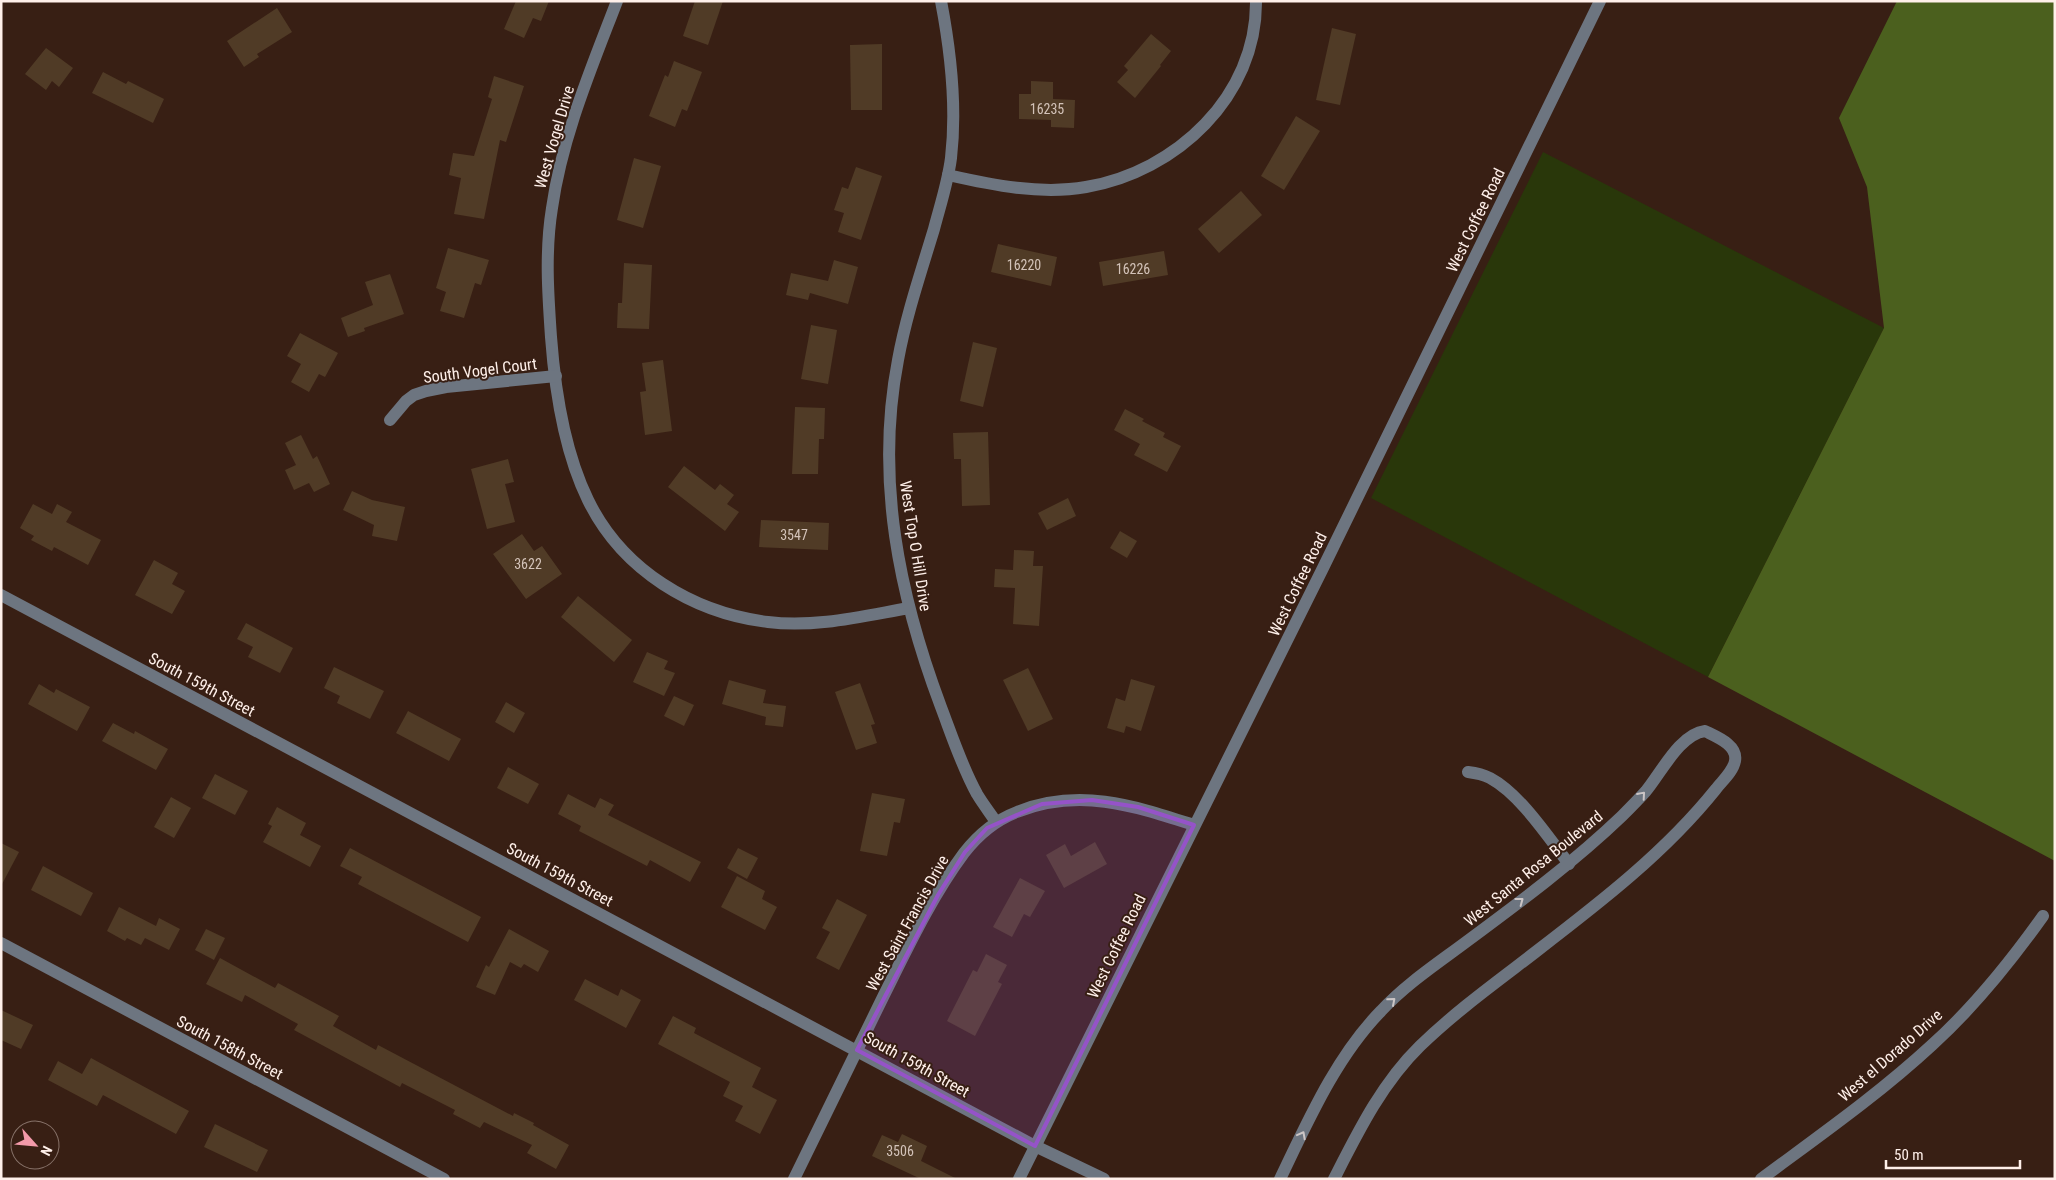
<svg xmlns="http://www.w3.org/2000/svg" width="2056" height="1180" viewBox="0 0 2056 1180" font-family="'Roboto Condensed',sans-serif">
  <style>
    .green { fill: #29370a }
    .forest { fill: #4b601e }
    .building { fill: #503b26 }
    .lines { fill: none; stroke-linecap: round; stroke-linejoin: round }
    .minor { stroke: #6d7580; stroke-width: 12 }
    .oneway { stroke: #ccc5c5 }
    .marked { fill: #9553c8; fill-opacity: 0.2; stroke: #9553c8; stroke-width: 4; stroke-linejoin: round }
    .labels { text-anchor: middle; stroke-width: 4; stroke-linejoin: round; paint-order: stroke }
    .number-label { font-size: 14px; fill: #d3c3b9 }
    .street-label { font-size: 16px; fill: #fff0ea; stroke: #381f14 }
  </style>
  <rect width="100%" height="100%" fill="#381f14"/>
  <path class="green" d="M1543,152L1884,328L1708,677L1371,498Z"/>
  <path class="forest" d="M1897,1H2055V861L1708,677L1884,328L1867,187L1839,118Z"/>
  <g class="building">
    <path d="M516,1H549L541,21L533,18L524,38L504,29Z"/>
    <path d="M695,1H723L708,45L683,36Z"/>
    <path d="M277,8L292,32L257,54L259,57L244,67L227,41Z"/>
    <path d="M1332,28L1356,34L1340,105L1316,100Z"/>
    <path d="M1151,34L1171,51L1160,65L1161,66L1135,98L1117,82L1128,70L1124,66Z"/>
    <path d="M882,44V110H851L850,45Z"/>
    <path d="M46,48L73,68L59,87L52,81L46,90L25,74Z"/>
    <path d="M674,61L702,72L687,111L682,109L675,127L649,116L665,75L668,77Z"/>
    <path d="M103,72L126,84L128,81L164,99L153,123L92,93Z"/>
    <path d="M494,76L524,86L506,142L500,140L484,219L454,214L461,178L449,175L453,153L474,156L492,99L488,97Z"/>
    <path d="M1031,81L1053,82V99L1075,100L1074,128L1051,127V120L1019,119V94H1031Z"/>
    <path d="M1296,116L1320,131L1284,190L1261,176Z"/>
    <path d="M634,158L661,166L643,228L617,220Z"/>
    <path d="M856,167L882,176L861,240L838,232L844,213L834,210L842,187L848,189Z"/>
    <path d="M1241,191L1262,215L1219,253L1198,229Z"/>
    <path d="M998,244L1057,257L1051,286L991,272Z"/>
    <path d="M448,248L489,260L481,285L475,283L464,318L440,311L446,292L436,288Z"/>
    <path d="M1164,251L1168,275L1103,286L1099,262Z"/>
    <path d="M834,260L858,267L848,304L810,293L808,300L786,295L791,273L828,281Z"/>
    <path d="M624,263L652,265L649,329L617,328L618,303H622Z"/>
    <path d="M390,274L404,314L364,328L365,331L348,337L341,318L373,305L365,282Z"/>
    <path d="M811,325L837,330L828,384L801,379Z"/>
    <path d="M300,333L338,353L325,377L319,374L309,392L291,382L301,364L287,356Z"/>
    <path d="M973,342L997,348L983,407L960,401Z"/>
    <path d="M663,360L672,431L645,435L640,392L646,391L642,363Z"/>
    <path d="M795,407L825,408L824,439H819L818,474H792Z"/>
    <path d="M1125,409L1144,419L1142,421L1165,433L1163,437L1181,446L1167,472L1134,455L1140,444L1114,430Z"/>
    <path d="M988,432L990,505L962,506L961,459H954L953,433Z"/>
    <path d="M301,435L313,459L317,456L330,484L314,492L309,483L294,490L285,470L296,465L285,443Z"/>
    <path d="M508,459L514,482L505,484L515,522L487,529L471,469Z"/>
    <path d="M684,466L715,490L720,484L734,495L727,504L739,512L725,531L668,487Z"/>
    <path d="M352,491L372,500L405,507L397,541L372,536L374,525L343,510Z"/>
    <path d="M1068,498L1076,516L1047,530L1038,513Z"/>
    <path d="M33,504L52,514L57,504L72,512L66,522L101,540L88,565L54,547L52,551L31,540L34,536L20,528Z"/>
    <path d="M761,520L829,523L828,550L759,547Z"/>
    <path d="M1120,531L1137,541L1127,558L1110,548Z"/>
    <path d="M522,534L534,551L542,546L562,574L526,599L493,554Z"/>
    <path d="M1014,550L1034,551L1033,566H1043L1039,626L1013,624L1015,588L994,587L995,569L1013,570Z"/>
    <path d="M154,560L178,573L172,584L185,591L172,614L135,595Z"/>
    <path d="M578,596L632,640L614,662L561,617Z"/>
    <path d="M246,623L293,648L280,673L248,657L253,647L237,639Z"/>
    <path d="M647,652L668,661L664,669L675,673L664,696L633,682Z"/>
    <path d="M334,667L384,691L370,719L337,703L340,696L324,688Z"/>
    <path d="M1028,668L1053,719L1028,731L1003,680Z"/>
    <path d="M1131,679L1155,686L1141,731L1126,726L1124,733L1107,728L1116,698L1125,701Z"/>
    <path d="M729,680L766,690L763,703L786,706L783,727L765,725L766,717L722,704Z"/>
    <path d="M860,683L875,724L871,725L877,743L856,750L835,692Z"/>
    <path d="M39,684L54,693L56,689L90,707L77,731L28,704Z"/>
    <path d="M674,696L694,705L684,726L664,716Z"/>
    <path d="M506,702L525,713L514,733L495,722Z"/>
    <path d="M408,711L461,739L449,761L396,733Z"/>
    <path d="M113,723L134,734L135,731L168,749L156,770L102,741Z"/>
    <path d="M508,767L539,784L528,804L497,788Z"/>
    <path d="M215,774L248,791L235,815L202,798Z"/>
    <path d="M872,793L905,799L900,823L894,822L887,856L860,851Z"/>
    <path d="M568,794L595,808L600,798L614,805L608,815L701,862L690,882L650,860L647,866L579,831L581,826L558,814Z"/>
    <path d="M171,797L191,808L174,838L154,827Z"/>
    <path d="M277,807L306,823L300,835L321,846L310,867L263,842L272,826L268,824Z"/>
    <path d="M1095,842L1107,864L1064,888L1046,855L1065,844L1071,856Z"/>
    <path d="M1,843L19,852L1,886Z"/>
    <path d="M350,848L481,917L468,942L358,884L362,877L340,866Z"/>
    <path d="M738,848L758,858L747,879L727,868Z"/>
    <path d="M43,866L93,893L81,916L31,890Z"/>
    <path d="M737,876L765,891L762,899L777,907L765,930L721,907Z"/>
    <path d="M1020,878L1045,891L1030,917L1024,914L1012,937L993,927Z"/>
    <path d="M837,899L867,915L839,970L816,958L830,932L822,928Z"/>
    <path d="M119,907L156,926L159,918L180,929L169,950L145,938L141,945L127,938L125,941L107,931Z"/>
    <path d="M206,929L225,938L214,960L195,950Z"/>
    <path d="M509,929L549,951L538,972L524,964L521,968L510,962L495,995L476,987L486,965L489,967Z"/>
    <path d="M986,954L1007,965L998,982L1002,984L975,1036L947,1021L973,970L977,972Z"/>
    <path d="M220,958L275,988L278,983L339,1016L333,1026L376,1050L378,1045L513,1116L514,1113L534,1123L533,1125L569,1145L556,1169L527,1153L532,1145L484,1122L480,1128L453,1114L455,1110L402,1083L400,1087L294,1030L298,1024L245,995L242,1002L206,984Z"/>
    <path d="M585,979L618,996L621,989L641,1000L626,1028L574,1000Z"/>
    <path d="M1,1010L33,1025L21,1049L1,1040Z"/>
    <path d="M673,1016L696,1028L694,1033L761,1068L752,1087L777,1100L760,1134L735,1121L743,1106L723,1096L730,1082L658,1044Z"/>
    <path d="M91,1058L189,1111L176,1134L103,1095L97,1106L48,1080L58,1061L82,1074Z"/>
    <path d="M215,1124L268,1150L257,1172L204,1147Z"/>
    <path d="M902,1134L927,1146L921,1161L957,1179H921L872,1156L882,1135L898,1142Z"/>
  </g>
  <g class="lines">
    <g class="minor">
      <path d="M617,1C591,69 562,137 552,208C545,251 548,294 551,337C555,391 564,451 588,500C622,570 693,613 768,622C815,628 863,616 909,608"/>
      <path d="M941,1C951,53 957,106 951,158C948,182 940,206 934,229C921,272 906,316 898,360C875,479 899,595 941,707C952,736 962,767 977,794C983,804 990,813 996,822"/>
      <path d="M948,175C992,185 1041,195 1086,187C1176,172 1257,96 1256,1"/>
      <path d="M390,420L406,401L414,395L426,391L446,387L556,376"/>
      <path d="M1,595L1035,1146L1104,1179"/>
      <path d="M1468,772C1476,773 1484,775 1490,778C1520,794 1548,837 1569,864"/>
      <path d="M1,943L444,1179"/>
      <path d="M794,1179C824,1118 854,1056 884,995C908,947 932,896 964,853C978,835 996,820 1017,812C1079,787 1135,806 1194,825"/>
      <path d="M1019,1179L1323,568L1600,1"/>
      <path d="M1280,1179C1308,1121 1336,1057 1381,1011C1406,984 1438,963 1466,942C1520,902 1574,862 1622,816C1630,808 1638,800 1646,791C1661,773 1680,734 1705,731C1717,737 1738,745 1735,761C1733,772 1722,781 1716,789C1660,859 1586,913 1516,967C1483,992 1450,1017 1420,1046C1382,1083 1358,1132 1334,1179"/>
      <path d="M1761,1179C1819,1136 1879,1094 1932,1045C1973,1008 2011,961 2043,916"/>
    </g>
  </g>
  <defs><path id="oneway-chevron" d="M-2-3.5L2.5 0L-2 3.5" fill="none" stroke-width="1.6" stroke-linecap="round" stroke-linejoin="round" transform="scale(1.25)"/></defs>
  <g class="oneway">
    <use href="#oneway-chevron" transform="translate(1642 795) rotate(-49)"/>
    <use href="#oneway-chevron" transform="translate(1520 901) rotate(-37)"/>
    <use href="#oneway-chevron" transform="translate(1392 1001) rotate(-41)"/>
    <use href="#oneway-chevron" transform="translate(1302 1135) rotate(-62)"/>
  </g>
  <path class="marked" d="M1092,800L1138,807L1194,825L1035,1146L857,1050L938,895L965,852L987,828L1042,804Z"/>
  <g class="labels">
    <g class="number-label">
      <text x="1047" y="114">16235</text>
      <text x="1024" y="270">16220</text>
      <text x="1133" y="274">16226</text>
      <text x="794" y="540">3547</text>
      <text x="528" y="569">3622</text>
      <text x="900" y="1156">3506</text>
    </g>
    <g class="street-label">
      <text transform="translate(554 137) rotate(-74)" y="6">West Vogel Drive</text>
      <text transform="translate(1475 220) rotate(-64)" y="6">West Coffee Road</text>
      <text transform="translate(480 370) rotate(-7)" y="6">South Vogel Court</text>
      <text transform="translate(916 546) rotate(81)" y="6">West Top O Hill Drive</text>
      <text transform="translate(1297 584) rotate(-64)" y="6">West Coffee Road</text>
      <text transform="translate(202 684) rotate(28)" y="6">South 159th Street</text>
      <text transform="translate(1533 868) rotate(-39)" y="6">West Santa Rosa Boulevard</text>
      <text transform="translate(560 874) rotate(28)" y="6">South 159th Street</text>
      <text transform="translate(907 923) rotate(-61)" y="6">West Saint Francis Drive</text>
      <text transform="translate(1116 946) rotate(-64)" y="6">West Coffee Road</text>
      <text transform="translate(230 1047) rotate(28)" y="6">South 158th Street</text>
      <text transform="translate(1890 1055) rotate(-41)" y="6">West el Dorado Drive</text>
      <text transform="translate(917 1064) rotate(29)" y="6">South 159th Street</text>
    </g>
  </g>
  <rect width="2056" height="1180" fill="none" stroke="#fff0ea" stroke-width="5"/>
  <g transform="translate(35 1145) rotate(117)"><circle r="24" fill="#381f14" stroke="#88736a"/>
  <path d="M0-4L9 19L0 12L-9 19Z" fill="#f39aaa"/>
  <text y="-8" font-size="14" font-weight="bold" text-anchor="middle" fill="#fff0ea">N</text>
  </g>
  <path d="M1886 1160v8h134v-8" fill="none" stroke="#fff0ea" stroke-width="2.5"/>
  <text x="1894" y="1160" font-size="15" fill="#fff0ea" stroke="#381f14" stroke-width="4" paint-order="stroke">50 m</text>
</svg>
